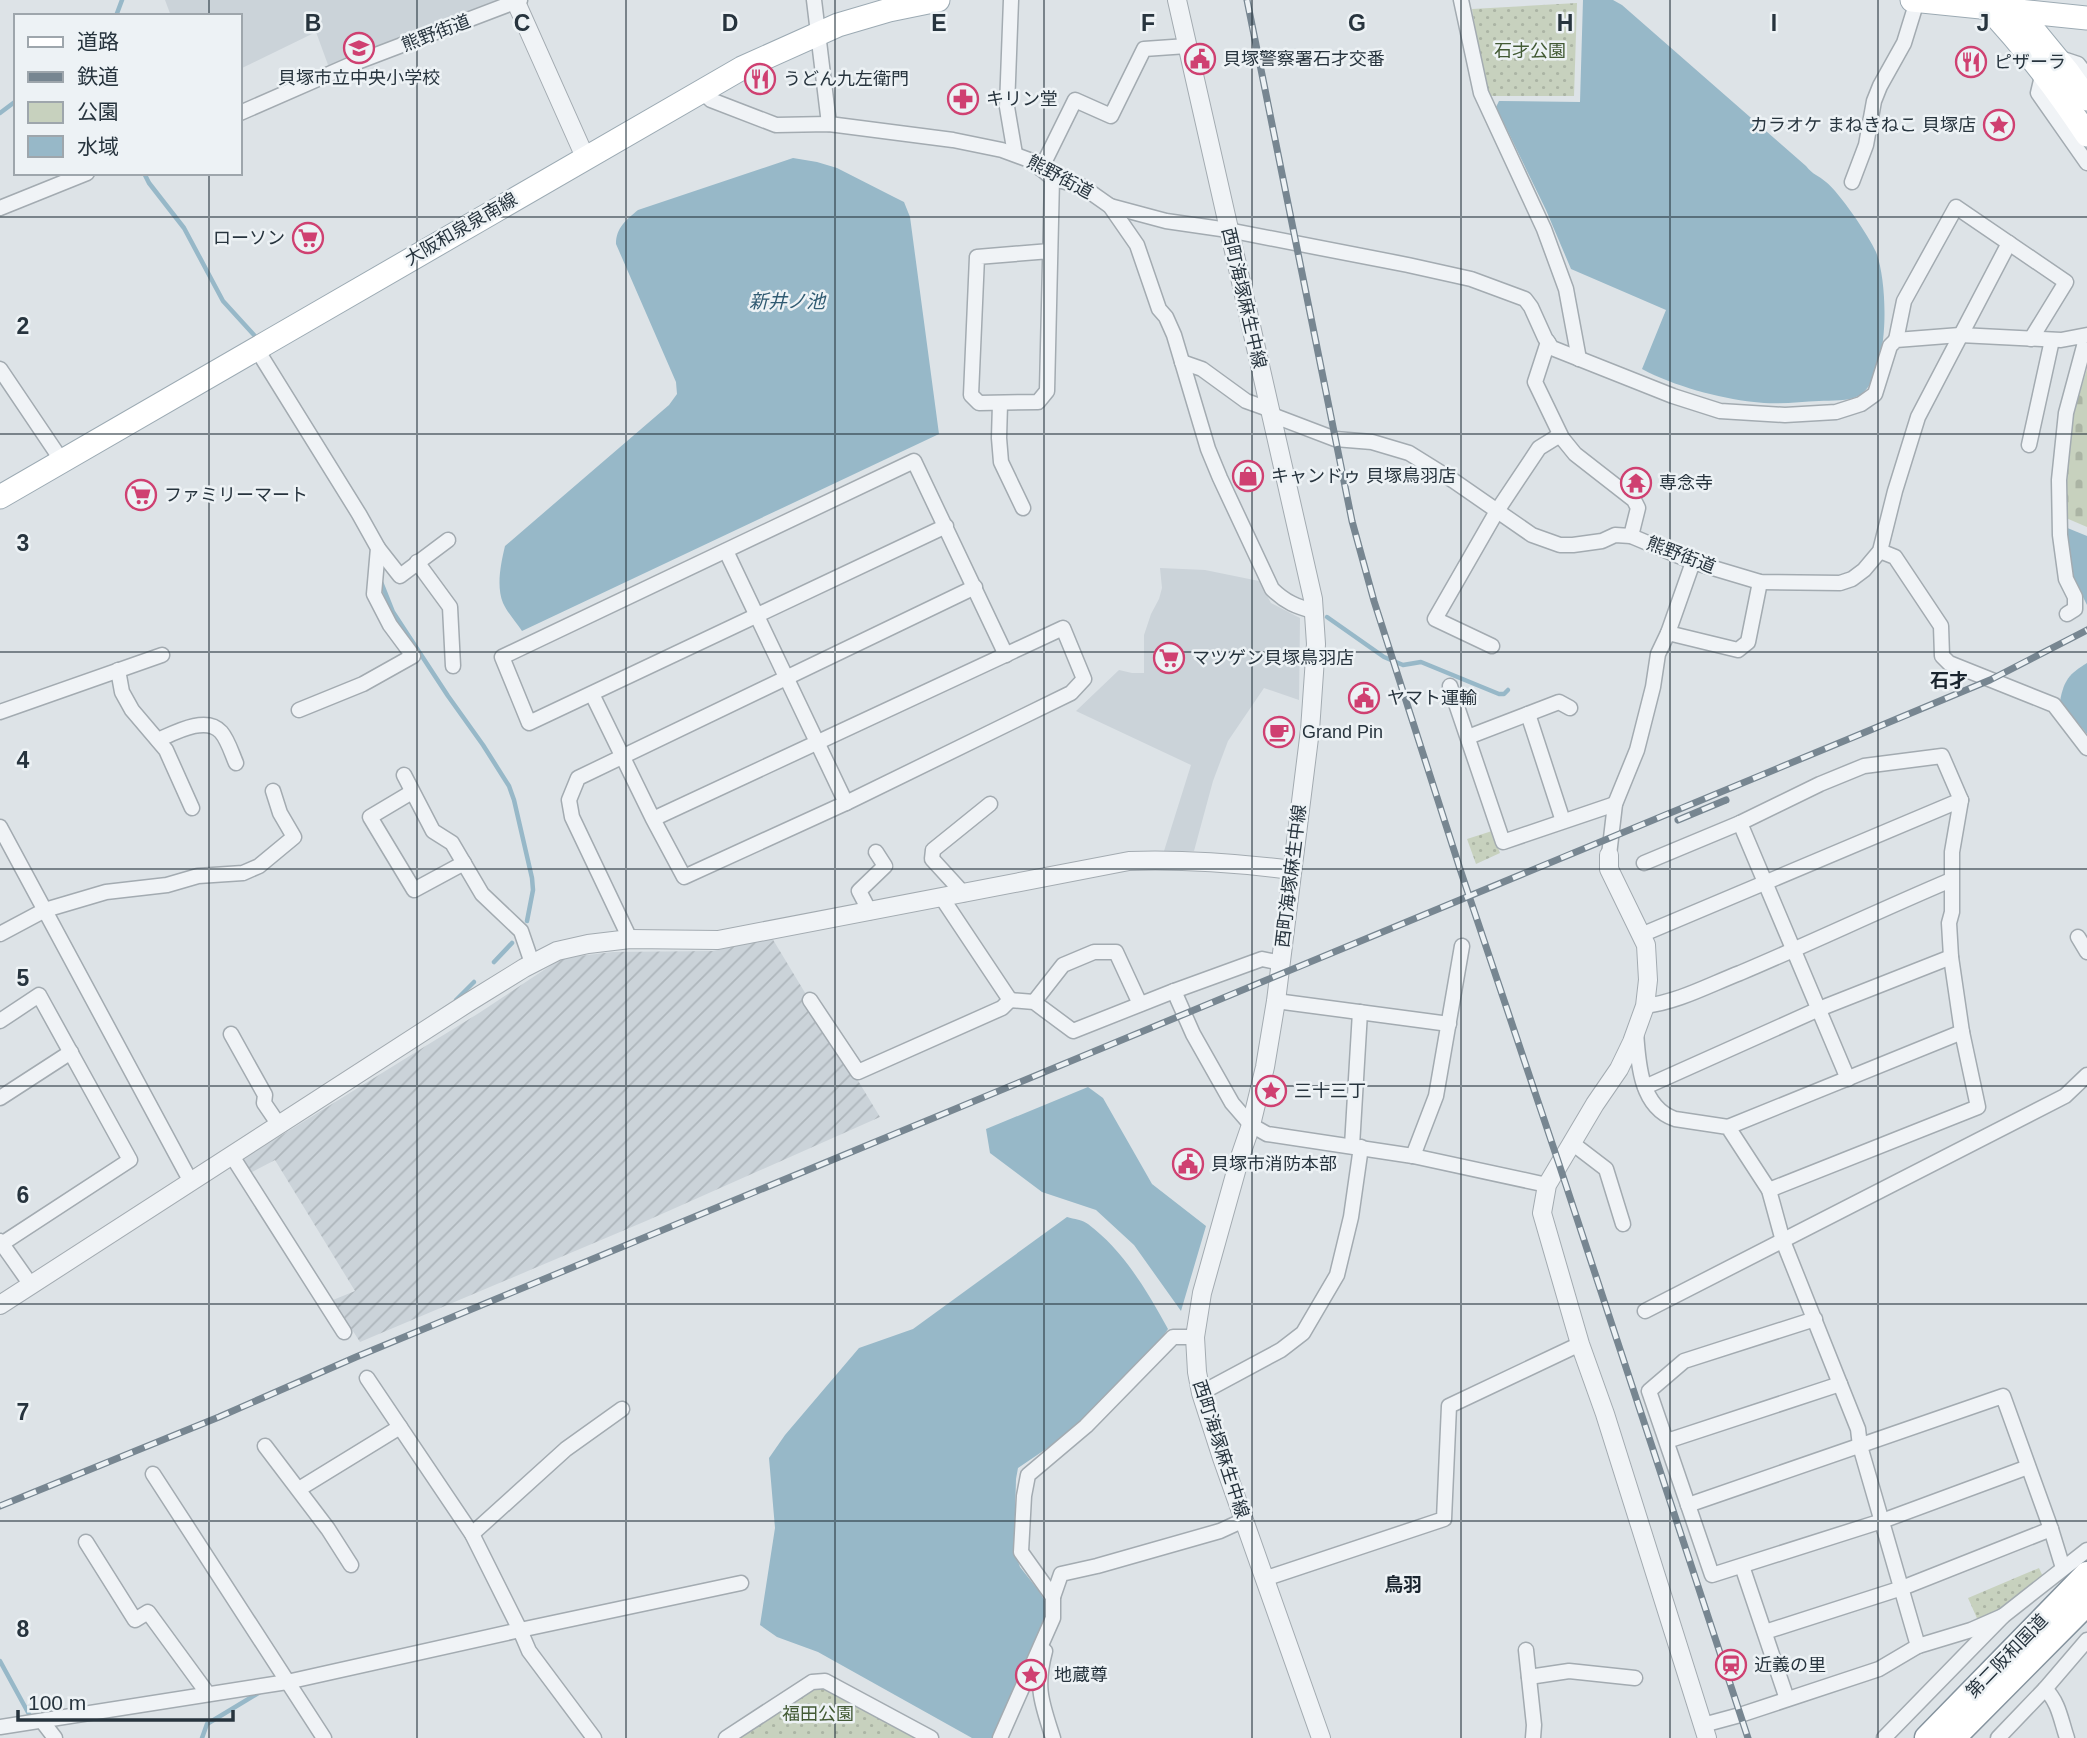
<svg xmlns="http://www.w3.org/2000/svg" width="2087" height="1738" viewBox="0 0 2087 1738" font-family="Helvetica,'Noto Sans JP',sans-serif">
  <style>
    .built { fill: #cbd3d9 }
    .industrial { fill: url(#industrial-furrows) }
    .green { fill: url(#green-dots) }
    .cemetery { fill: url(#cemetery-stones) }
    .water { fill: #97b8c8 }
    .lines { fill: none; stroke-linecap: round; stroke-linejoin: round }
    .stream { stroke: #97b8c8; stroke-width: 4.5 }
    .minor-casing { stroke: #a3abb1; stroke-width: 17 }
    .tertiary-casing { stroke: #a3abb1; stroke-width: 20 }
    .primary-casing { stroke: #9caab3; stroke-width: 25 }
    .trunk-casing { stroke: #85939e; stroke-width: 27 }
    .minor { stroke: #f0f3f6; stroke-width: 14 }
    .tertiary { stroke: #f0f3f6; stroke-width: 18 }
    .primary { stroke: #fff; stroke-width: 23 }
    .trunk { stroke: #fff; stroke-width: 24 }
    .rail-casing { stroke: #778691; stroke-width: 7 }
    .rail { stroke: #edf2f5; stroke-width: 4.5; stroke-dasharray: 13; stroke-linecap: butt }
    .grid { fill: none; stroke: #27343e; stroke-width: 2; stroke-opacity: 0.55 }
    .labels { text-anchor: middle; stroke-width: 5; stroke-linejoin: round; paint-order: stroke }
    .street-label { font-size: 18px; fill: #27343e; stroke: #edf2f5 }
    .park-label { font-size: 18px; fill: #425a34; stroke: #edf2f5 }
    .poi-label { font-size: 18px; fill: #27343e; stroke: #edf2f5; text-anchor: start }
    .water-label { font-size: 19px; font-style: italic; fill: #315b72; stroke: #edf2f5 }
    .neighbourhood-label { font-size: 19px; font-weight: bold; fill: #19242e; stroke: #edf2f5 }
    .grid-label { font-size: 23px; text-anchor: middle; font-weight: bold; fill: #27343e; stroke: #edf2f5; stroke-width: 5; stroke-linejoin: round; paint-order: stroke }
  </style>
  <defs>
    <pattern id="industrial-furrows" width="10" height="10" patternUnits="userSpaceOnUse" patternTransform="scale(1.75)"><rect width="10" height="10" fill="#cbd3d9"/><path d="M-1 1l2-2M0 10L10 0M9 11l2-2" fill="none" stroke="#aeb6bb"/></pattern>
    <pattern id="green-dots" width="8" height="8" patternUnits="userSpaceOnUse" patternTransform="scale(1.75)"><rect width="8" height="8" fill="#c7d1be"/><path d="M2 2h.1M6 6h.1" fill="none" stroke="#abb4a4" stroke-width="1.8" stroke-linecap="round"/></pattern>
    <pattern id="cemetery-stones" width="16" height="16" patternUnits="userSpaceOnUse" patternTransform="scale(1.75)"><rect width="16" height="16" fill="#c7d1be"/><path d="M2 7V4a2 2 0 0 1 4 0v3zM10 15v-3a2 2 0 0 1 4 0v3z" fill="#abb4a4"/></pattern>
  </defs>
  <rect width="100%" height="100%" fill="#dde3e7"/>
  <g class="built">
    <path d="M165,0H505L331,73L316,32L240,69V16H171Z"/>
    <path d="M1160,568L1205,570L1259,581L1271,603L1300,618L1299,700L1264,688L1228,741L1213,781L1194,851H1164L1191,765L1076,711L1119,670L1132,673H1144V635L1151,614L1159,599L1162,588Z"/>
  </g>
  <path class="industrial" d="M772,938L880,1117L646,1221L360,1342L333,1300L355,1291L275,1160L250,1173L243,1159L479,1013L562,958L613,952L713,951Z"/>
  <g class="green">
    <path d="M1577,3L1574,96H1486L1472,9Z"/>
    <path d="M1492,831L1500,853L1476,864L1467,839Z"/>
    <path d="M2039,1568L2044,1579L1980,1625L1968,1598Z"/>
    <path d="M819,1688L845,1697L923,1738H737L809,1690Z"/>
  </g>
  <path class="cemetery" d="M2087,369V527L2066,518L2067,482L2073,415Z"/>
  <g class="water">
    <path d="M1583,0H1613L1622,5L1806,166C1813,175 1818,175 1826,182C1839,192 1869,236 1876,252C1888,282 1891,374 1860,395C1849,402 1831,400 1819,401C1798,402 1775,405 1754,402C1718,398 1674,386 1642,369L1666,310L1571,269L1546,210L1496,107L1499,101L1580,102Z"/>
    <path d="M793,158L817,162L837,168L892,196L904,202L910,217L939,434L522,631C516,622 507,612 503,603C496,586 501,563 505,546L669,405L677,394L676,382L616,244C616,228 626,220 638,210Z"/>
    <path d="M2065,527L2087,536V605L2074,579Z"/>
    <path d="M2087,663V734L2060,701C2064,680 2069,674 2087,663Z"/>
    <path d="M1088,1087L1103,1098L1152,1184L1206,1226L1181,1311L1134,1245L1096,1210L1042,1192L990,1153L986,1129Z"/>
    <path d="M1067,1217C1074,1219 1083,1220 1088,1224C1124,1251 1147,1291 1168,1329L1152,1352L1077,1428L1018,1468L1016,1479L1014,1550L1020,1567L1039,1591L1046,1603V1621L993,1738H972L818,1652L777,1637L760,1625L775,1528L769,1458L785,1435L859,1348L913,1329Z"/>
  </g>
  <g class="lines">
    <g class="stream">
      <path d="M116,16L122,0"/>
      <path d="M0,113L16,101"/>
      <path d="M144,173L149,183L184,228L223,301L254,335"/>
      <path d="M381,582L393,612L448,696L483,745L509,786L514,800L532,878L533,890L527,921"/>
      <path d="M1327,617L1384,657L1403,665L1421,662L1499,694H1504L1508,690"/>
      <path d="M494,962L512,943"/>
      <path d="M456,1000L474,982"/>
      <path d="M0,1661L30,1716"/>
      <path d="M202,1738L207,1724L260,1692"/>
    </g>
    <g class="minor-casing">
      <g id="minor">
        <path d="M814,0L829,124"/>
        <path d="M1011,0L1007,107L1015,154"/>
        <path d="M1461,0L1481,93L1544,229L1566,289L1579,359"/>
        <path d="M2060,58L2078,64L2087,76"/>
        <path d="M2043,72L2038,93L2087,163"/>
        <path d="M701,91L711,100L776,125L829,124L953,140L1002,150L1032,161L1052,178L1083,187L1110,206L1137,245L1159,309L1166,317L1174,335L1208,449L1220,478L1272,589C1285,602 1297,607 1314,611"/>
        <path d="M240,113L352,64L520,0"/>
        <path d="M1041,169L1075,100L1111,116L1144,49L1187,46"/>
        <path d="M1852,182L1866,145L1874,101L1880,86L1904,43L1917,1"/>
        <path d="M1110,206L1166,221L1228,230L1408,265L1471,279L1525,299L1531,307L1545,338L1552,348L1673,396L1720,411L1785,415L1836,412L1861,404L1875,394L1890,346L1896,340L1960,335L2061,340L2087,335L2066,413L2059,480L2060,535L2066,579L2075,597V609L2067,614"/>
        <path d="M0,208L87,173"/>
        <path d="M1050,251L977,257L971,395L979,403L1038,402L1047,391L1052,178"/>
        <path d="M1896,340L1904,301L1956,207L2066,282L2031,339"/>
        <path d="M1548,342L1535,382L1562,438L1575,454L1634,500L1638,508L1631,536"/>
        <path d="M256,348L359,514L378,548L374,594L390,625L413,656L363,684L299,710"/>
        <path d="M1182,362L1202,369L1246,401L1271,410"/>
        <path d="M0,369L62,461"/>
        <path d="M1000,404L999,438L1001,462L1023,508"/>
        <path d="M1272,415L1335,439L1372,442L1409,453L1454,481L1532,535L1560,545H1573L1602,541L1615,535L1631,536L1693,562L1760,582L1840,583L1852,579L1864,570L1880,551L1895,491L1918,417L2009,243"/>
        <path d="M2029,445L2052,340"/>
        <path d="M946,526L529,723L502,657L914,461L1006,655"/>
        <path d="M378,548L400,576L448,540"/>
        <path d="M726,551L846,803"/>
        <path d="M1880,551L1895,557L1941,626L1942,656L1949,663L2054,705L2087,748"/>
        <path d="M417,562L450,607L453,666"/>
        <path d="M1668,633L1738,650L1748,642L1760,582"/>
        <path d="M1492,646L1435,619L1497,511L1539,448L1560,435"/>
        <path d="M118,670L122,692L132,710L166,750L192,808"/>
        <path d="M1450,686L1503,842L1615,804"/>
        <path d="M592,694L653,819L684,877L846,803L1071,693L1084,679L1063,628L653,819"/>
        <path d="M0,712L162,655"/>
        <path d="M1528,714L1563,821"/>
        <path d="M1468,737L1559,702L1570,708"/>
        <path d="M158,740C174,733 206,715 221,732C228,740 232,754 236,763"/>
        <path d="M404,775L433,831L452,843L482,894L521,931L532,963"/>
        <path d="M412,792L370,817L414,890L464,863"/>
        <path d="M1740,823L1848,1079"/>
        <path d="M0,827L191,1182"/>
        <path d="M1609,855L1615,804L1637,750L1653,687L1658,654L1668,633L1693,562"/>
        <path d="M1644,863L1740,823L1820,784L1864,766L1942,756L1961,800L1952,852V912L1949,923L1951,957L1962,1032L1978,1107L1769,1190"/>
        <path d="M964,894L932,859L933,850L990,804"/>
        <path d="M870,912L859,891L885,866L876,852"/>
        <path d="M0,934L45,910L106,892L167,885L198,876L243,873L259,866L294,837L280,813L273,791"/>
        <path d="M1641,935L1961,800"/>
        <path d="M2078,937L2087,952"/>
        <path d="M630,939L572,817L569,800L578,778L975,587"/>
        <path d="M1174,991L1193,1034L1232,1103L1251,1125L1267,1134L1413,1156L1547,1185"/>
        <path d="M810,1000L858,1072L1002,1008L1010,1000L942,898"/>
        <path d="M1010,1000L1034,1002L1073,1031L1174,991L1262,959L1281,963"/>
        <path d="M1276,1001L1449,1024"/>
        <path d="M1034,1002L1063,965L1094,952H1116L1140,1004"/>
        <path d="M1645,1006C1678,1002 1709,985 1740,973C1811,943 1880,910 1951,880"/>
        <path d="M0,1021L39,995L130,1160L0,1245"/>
        <path d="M1636,1031C1638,1062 1640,1107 1675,1119L1728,1127L1769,1190L1783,1241L1858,1429L1860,1446L1918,1646"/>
        <path d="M231,1034L265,1095L264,1103L279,1125"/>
        <path d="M1645,1087L1819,1009L1951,957"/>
        <path d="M0,1098L71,1052"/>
        <path d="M1728,1127L1962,1032"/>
        <path d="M1572,1143L1606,1169L1623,1224"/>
        <path d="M1352,1146L1360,1012"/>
        <path d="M232,1156L344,1332"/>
        <path d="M1413,1156L1436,1096L1462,946"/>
        <path d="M0,1241L31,1285"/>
        <path d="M1645,1311L2065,1096L2087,1075"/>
        <path d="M1815,1319L1684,1361L1649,1391L1712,1575L1882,1521L2028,1467"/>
        <path d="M367,1378L472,1534L520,1630L529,1651L594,1738"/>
        <path d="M1201,1393L1281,1350L1303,1333L1337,1275L1351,1217L1361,1147"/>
        <path d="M1667,1441L1840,1384"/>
        <path d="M265,1446L328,1529L351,1565"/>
        <path d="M153,1474L324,1738"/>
        <path d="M299,1489L400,1427"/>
        <path d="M1688,1505L2003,1396L2051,1529L2063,1568"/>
        <path d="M472,1534L566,1449L622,1409"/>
        <path d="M86,1542L135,1620L148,1612L208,1694"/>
        <path d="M1742,1566L1787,1699"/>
        <path d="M1264,1579L1444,1519L1449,1406L1580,1344"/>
        <path d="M1053,1597L1021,1552L1024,1496L1028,1475L1086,1426L1173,1337H1195"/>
        <path d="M1765,1632L1902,1588L2051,1529"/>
        <path d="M1526,1650L1534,1725L1533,1738"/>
        <path d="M1045,1651C1035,1689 1042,1703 1053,1738"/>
        <path d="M1529,1677L1569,1671L1635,1678"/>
        <path d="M2045,1689C2059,1702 2061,1721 2067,1738"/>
        <path d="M42,1721L55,1738"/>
        <path d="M1703,1725L1740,1715L1879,1669L1918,1646L1971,1630L2003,1616"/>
        <path d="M0,1727L287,1682L520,1630L741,1583"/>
        <path d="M726,1738L812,1682L825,1681L931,1738"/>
        <path d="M1000,1738L1053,1618V1597L1061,1574L1097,1566L1220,1531L1244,1520"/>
        <path d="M1884,1738L2003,1616L2087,1550"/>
        <path d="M1998,1738L2045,1689L2087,1640"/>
      </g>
    </g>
    <g class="tertiary-casing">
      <g id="tertiary">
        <path d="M515,0L585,157"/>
        <path d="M1177,0L1313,599L1316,644L1310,730L1276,1001L1265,1067L1251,1125L1240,1157L1202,1293L1195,1337L1197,1372L1201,1393L1222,1458L1321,1738"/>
        <path d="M1609,855V869L1646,945L1648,980L1645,1006L1632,1042L1619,1069L1595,1104L1547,1185L1542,1213L1580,1344L1605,1414L1707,1738"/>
        <path d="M0,1305L469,1002L524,968L557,951L588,944L630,939L718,940L1129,861C1186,859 1236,863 1292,870"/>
      </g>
    </g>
    <g class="primary-casing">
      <g id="primary">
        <path d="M1912,0L2087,18"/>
        <path d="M1983,3C2023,44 2056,88 2087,135"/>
        <path d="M2013,5L2068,72L2087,99"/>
        <path d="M0,497L742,68L838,25L889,10L938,0"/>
      </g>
    </g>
    <g class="trunk-casing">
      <g id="trunk">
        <path d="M1927,1738L2087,1574"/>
        <path d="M1953,1738L2087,1603"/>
      </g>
    </g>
    <use href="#minor" class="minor"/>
    <use href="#tertiary" class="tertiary"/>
    <use href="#primary" class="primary"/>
    <use href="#trunk" class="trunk"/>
    <g class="rail-casing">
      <g id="rail">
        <path d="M1247,0L1352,521L1374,601L1460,869L1559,1164L1748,1738"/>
        <path d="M1678,820L1726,800"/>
        <path d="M0,1506L219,1417L356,1357L1868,731L1990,680L2087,630"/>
      </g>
    </g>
    <use href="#rail" class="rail"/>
  </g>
  <path class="grid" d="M209,0V16M417,0V1738M626,0V1738M835,0V1738M1044,0V1738M1252,0V1738M1461,0V1738M1670,0V1738M1878,0V1738M209,173V1738M0,217H2087M0,434H2087M0,652H2087M0,869H2087M0,1086H2087M0,1304H2087M0,1521H2087"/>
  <defs>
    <g id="university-ring" transform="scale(1.575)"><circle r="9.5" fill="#edf2f5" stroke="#cf4071" stroke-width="1.5"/><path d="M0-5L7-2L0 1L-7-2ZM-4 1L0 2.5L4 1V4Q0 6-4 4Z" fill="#cf4071"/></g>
    <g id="civic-ring" transform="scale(1.575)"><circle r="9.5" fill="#edf2f5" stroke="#cf4071" stroke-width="1.5"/><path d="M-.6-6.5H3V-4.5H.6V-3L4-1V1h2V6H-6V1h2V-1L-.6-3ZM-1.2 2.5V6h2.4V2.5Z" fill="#cf4071"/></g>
    <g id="restaurant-ring" transform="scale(1.575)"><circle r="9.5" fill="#edf2f5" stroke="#cf4071" stroke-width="1.5"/><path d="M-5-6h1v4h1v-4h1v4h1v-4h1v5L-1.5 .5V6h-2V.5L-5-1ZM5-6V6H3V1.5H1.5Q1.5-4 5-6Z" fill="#cf4071"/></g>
    <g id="pharmacy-ring" transform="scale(1.575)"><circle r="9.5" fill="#edf2f5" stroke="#cf4071" stroke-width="1.5"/><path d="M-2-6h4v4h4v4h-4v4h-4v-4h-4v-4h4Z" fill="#cf4071"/></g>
    <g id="sight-ring" transform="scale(1.575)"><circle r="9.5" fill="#edf2f5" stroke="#cf4071" stroke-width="1.5"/><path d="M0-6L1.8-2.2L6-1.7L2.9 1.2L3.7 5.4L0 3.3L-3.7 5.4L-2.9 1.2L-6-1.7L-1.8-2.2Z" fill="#cf4071"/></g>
    <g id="supermarket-ring" transform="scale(1.575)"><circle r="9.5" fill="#edf2f5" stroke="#cf4071" stroke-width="1.5"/><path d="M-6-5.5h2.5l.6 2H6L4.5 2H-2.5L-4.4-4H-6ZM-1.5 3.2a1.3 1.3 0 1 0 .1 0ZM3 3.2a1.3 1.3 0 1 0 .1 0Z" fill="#cf4071"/></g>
    <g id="shop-ring" transform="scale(1.575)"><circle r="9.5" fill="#edf2f5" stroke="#cf4071" stroke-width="1.5"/><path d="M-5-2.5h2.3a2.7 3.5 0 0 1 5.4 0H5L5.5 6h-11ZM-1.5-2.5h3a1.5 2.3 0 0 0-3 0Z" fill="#cf4071"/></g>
    <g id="temple-ring" transform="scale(1.575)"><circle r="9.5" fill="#edf2f5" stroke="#cf4071" stroke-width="1.5"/><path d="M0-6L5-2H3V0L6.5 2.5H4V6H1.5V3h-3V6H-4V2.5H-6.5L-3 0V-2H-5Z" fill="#cf4071"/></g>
    <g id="cafe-ring" transform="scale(1.575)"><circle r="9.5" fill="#edf2f5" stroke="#cf4071" stroke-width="1.5"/><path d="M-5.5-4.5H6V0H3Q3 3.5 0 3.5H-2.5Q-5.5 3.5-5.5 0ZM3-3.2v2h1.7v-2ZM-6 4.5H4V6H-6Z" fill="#cf4071"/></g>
    <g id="station-ring" transform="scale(1.575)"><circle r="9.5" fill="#edf2f5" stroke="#cf4071" stroke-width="1.5"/><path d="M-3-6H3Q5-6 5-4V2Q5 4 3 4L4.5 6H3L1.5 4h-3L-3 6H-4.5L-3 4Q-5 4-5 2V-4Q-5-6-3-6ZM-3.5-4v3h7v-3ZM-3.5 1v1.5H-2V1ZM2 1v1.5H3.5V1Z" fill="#cf4071"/></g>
  </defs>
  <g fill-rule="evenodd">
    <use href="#university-ring" x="359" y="48"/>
    <use href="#civic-ring" x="1200" y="59"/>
    <use href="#restaurant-ring" x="1971" y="62"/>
    <use href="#restaurant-ring" x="760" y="79"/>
    <use href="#pharmacy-ring" x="963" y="99"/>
    <use href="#sight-ring" x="1999" y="125"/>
    <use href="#supermarket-ring" x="308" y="238"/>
    <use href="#shop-ring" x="1248" y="476"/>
    <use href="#temple-ring" x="1636" y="483"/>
    <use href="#supermarket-ring" x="141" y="495"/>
    <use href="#supermarket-ring" x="1169" y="658"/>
    <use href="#civic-ring" x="1364" y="698"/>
    <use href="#cafe-ring" x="1279" y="732"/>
    <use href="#sight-ring" x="1271" y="1091"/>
    <use href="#civic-ring" x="1188" y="1164"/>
    <use href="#station-ring" x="1731" y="1665"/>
    <use href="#sight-ring" x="1031" y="1675"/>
  </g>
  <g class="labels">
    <g class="street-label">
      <text transform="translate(436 33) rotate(-21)" y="6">熊野街道</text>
      <text transform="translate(1060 177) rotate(28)" y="6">熊野街道</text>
      <text transform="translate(461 229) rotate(-30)" y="6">大阪和泉泉南線</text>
      <text transform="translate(1244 298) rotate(77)" y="6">西町海塚麻生中線</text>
      <text transform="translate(1681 555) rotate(21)" y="6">熊野街道</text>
      <text transform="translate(1291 876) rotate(-83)" y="6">西町海塚麻生中線</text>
      <text transform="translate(1221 1449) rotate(72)" y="6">西町海塚麻生中線</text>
      <text transform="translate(2007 1656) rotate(-46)" y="6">第二阪和国道</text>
    </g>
    <g class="park-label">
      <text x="1530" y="57">石才公園</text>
      <text x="818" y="1720">福田公園</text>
    </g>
    <g class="poi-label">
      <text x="1223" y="65">貝塚警察署石才交番</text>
      <text x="1994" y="68">ピザーラ</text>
      <text x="359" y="84" text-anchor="middle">貝塚市立中央小学校</text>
      <text x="783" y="85">うどん九左衛門</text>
      <text x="986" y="105">キリン堂</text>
      <text x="1976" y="131" text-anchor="end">カラオケ まねきねこ 貝塚店</text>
      <text x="285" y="244" text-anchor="end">ローソン</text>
      <text x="1271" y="482">キャンドゥ 貝塚鳥羽店</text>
      <text x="1659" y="489">専念寺</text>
      <text x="164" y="501">ファミリーマート</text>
      <text x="1192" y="664">マツゲン貝塚鳥羽店</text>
      <text x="1387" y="704">ヤマト運輸</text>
      <text x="1302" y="738">Grand Pin</text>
      <text x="1294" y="1097">三十三丁</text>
      <text x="1211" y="1170">貝塚市消防本部</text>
      <text x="1754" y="1671">近義の里</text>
      <text x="1054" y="1681">地蔵尊</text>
    </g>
    <g class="water-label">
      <text x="787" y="308">新井ノ池</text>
    </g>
    <g class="neighbourhood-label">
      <text x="1949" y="687">石才</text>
      <text x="1403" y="1591">鳥羽</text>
    </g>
  </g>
  <g class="grid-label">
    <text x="313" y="31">B</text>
    <text x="522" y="31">C</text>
    <text x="730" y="31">D</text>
    <text x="939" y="31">E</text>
    <text x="1148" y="31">F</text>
    <text x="1357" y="31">G</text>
    <text x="1565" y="31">H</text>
    <text x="1774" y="31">I</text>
    <text x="1983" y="31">J</text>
    <text x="23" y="334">2</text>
    <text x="23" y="551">3</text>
    <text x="23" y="768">4</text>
    <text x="23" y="986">5</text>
    <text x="23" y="1203">6</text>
    <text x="23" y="1420">7</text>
    <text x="23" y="1637">8</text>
  </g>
  <rect x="14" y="14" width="228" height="161" fill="#edf2f5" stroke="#9ea6ac" stroke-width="2"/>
  <rect x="28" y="37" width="35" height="10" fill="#ffffff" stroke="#9ea6ac" stroke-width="2"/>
  <text x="77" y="49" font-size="21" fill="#27343e">道路</text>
  <rect x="28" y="72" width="35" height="10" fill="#778691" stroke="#9ea6ac" stroke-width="2"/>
  <text x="77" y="84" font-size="21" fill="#27343e">鉄道</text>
  <rect x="28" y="102" width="35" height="21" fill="#c7d1be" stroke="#9ea6ac" stroke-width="2"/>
  <text x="77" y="119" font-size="21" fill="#27343e">公園</text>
  <rect x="28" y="136" width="35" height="21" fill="#97b8c8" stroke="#9ea6ac" stroke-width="2"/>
  <text x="77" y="154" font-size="21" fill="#27343e">水域</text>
  <path d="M18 1710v10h215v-10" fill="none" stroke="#27343e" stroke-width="3.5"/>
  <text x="28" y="1710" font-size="21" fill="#27343e" stroke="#edf2f5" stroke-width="5" paint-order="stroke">100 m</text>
</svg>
